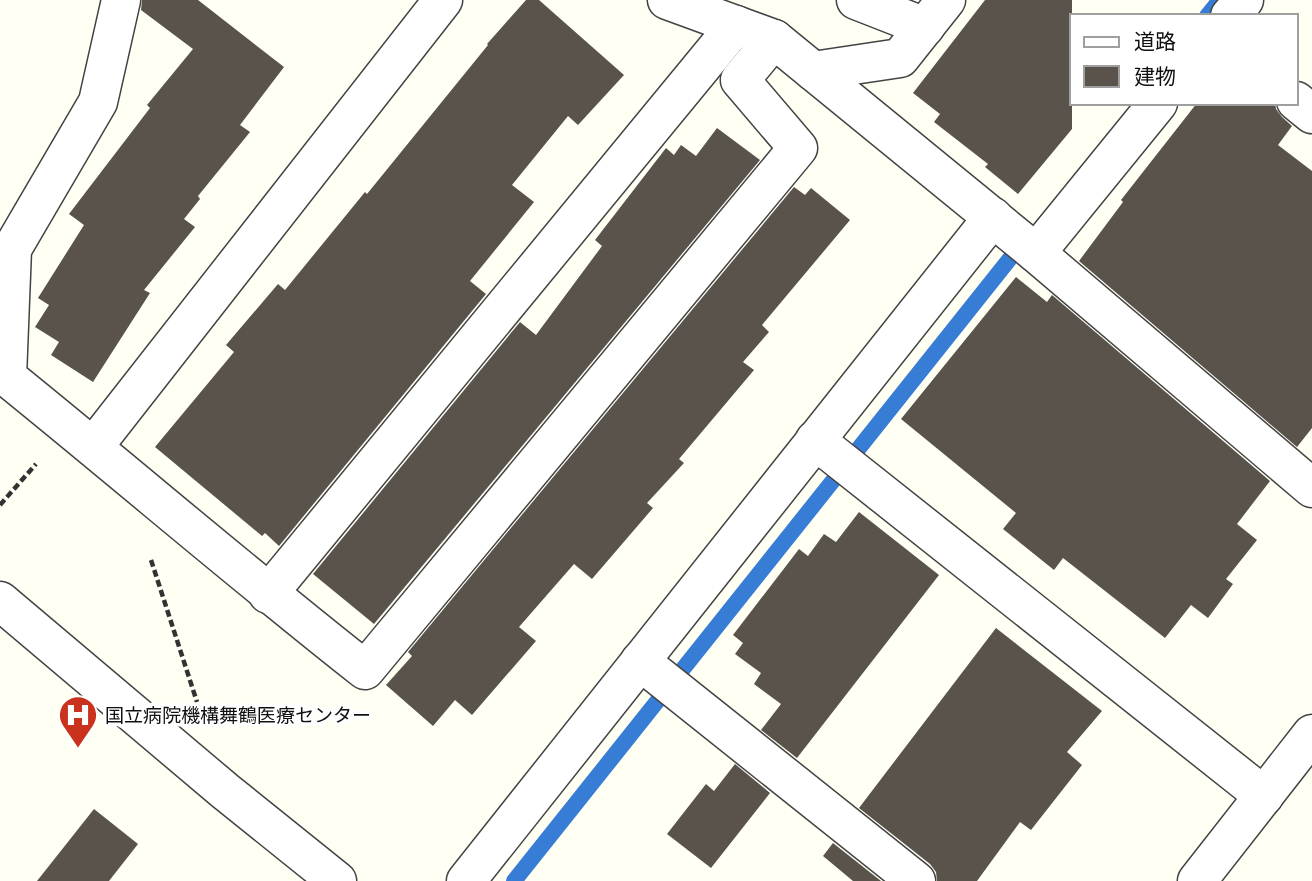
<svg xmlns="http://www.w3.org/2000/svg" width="1312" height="881" viewBox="0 0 1312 881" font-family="'Times New Roman','Noto Sans JP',serif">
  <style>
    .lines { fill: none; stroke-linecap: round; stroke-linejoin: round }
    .stream { stroke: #377cd5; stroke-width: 16 }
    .building { fill: #5a534c }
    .street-casing { stroke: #434343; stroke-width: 41 }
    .path { stroke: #323232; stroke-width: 4.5; stroke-dasharray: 7 3.5; stroke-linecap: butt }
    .street { stroke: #fff; stroke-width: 38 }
    .labels { text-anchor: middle; stroke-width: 7; stroke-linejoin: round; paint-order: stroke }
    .poi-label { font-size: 19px; fill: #101010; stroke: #fff; text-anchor: start }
  </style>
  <rect width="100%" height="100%" fill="#fffff4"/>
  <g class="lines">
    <g class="stream">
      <path d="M1207,16L1220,0"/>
      <path d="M514,881L1024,241"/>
    </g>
  </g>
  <g class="building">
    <path d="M142,0H198L284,67L240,125L250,132L198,196L200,199L184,219L195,227L144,290L150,293L93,382L51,355L59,342L35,327L49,305L38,298L84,225L69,214L150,108L147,105L193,49L141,10Z"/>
    <path d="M526,0H539L624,75L578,125L568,116L512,185L534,202L470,281L486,294L279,546L265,533L262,536L155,447L234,352L226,345L278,284L285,290L365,192L367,194L488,45L487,44Z"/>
    <path d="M985,0H1072V129L1018,194L985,167L988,164L934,122L940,114L913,93Z"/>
    <path d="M1197,103H1275L1276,109L1282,117L1292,126L1278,145L1312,171V428L1297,447L1079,261L1123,202L1121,200Z"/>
    <path d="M717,128L760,160L374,624L313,574L520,322L536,335L602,246L595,240L666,148L674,155L681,145L696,156Z"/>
    <path d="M794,187L805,195L811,188L850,220L762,325L769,332L743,362L754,370L679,459L684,463L647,503L653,508L592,579L574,564L519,627L536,641L472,715L455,700L433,726L386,685L412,656L408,652Z"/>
    <path d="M1016,277L1047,302L1052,295L1270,481L1237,524L1257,540L1226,579L1233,584L1208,618L1191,605L1165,638L1063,558L1054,570L1003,529L1016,513L901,419Z"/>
    <path d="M859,512L939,575L797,758L761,730L781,704L754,684L761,673L735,654L743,643L733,635L799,549L808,556L824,534L836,542Z"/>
    <path d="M996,628L1102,711L1067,752L1082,765L1031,830L1020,822L977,881H937L936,872L930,864L859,808Z"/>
    <path d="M735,764L770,793L711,868L667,834L706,784L714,791Z"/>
    <path d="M94,809L138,844L109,881H37Z"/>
    <path d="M833,843L881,881H853L823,856Z"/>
  </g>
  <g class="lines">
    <g class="street-casing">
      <g id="street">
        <path d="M121,0L98,102L12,249L7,377C127,474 244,575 365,670L798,148L740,80L774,39"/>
        <path d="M667,0L774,39L1036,253L1312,488"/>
        <path d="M856,0L925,27"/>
        <path d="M1230,16L1244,0"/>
        <path d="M813,71L900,58L946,0"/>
        <path d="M1296,101L1312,114"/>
        <path d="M1036,253L1158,103"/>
        <path d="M815,440L1264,796"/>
        <path d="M94,446L443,0"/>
        <path d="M268,594L736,25"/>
        <path d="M0,601L225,791L337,881"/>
        <path d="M640,661L916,881"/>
        <path d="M466,881L993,217"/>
        <path d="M1197,881L1312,734"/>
      </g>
    </g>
    <g class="path">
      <path d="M0,505L36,464"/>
      <path d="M151,560L197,702"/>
    </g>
    <use href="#street" class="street"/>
  </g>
  <defs>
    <g id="hospital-pin" transform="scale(2.0125)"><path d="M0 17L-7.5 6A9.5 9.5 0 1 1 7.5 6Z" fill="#ca321e" stroke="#fff"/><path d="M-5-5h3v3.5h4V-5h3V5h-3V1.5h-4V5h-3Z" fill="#fff"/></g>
  </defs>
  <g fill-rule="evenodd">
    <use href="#hospital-pin" x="78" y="715"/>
  </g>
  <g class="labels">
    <g class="poi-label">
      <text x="105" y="722">国立病院機構舞鶴医療センター</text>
    </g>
  </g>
  <rect x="1070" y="14" width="228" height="91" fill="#ffffff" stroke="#9f9f9f" stroke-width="2"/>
  <rect x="1084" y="37" width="35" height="10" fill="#ffffff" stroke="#9f9f9f" stroke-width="2"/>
  <text x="1134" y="49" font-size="21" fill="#101010">道路</text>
  <rect x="1084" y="66" width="35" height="21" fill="#5a534c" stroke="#9f9f9f" stroke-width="2"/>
  <text x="1134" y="84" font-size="21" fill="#101010">建物</text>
</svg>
